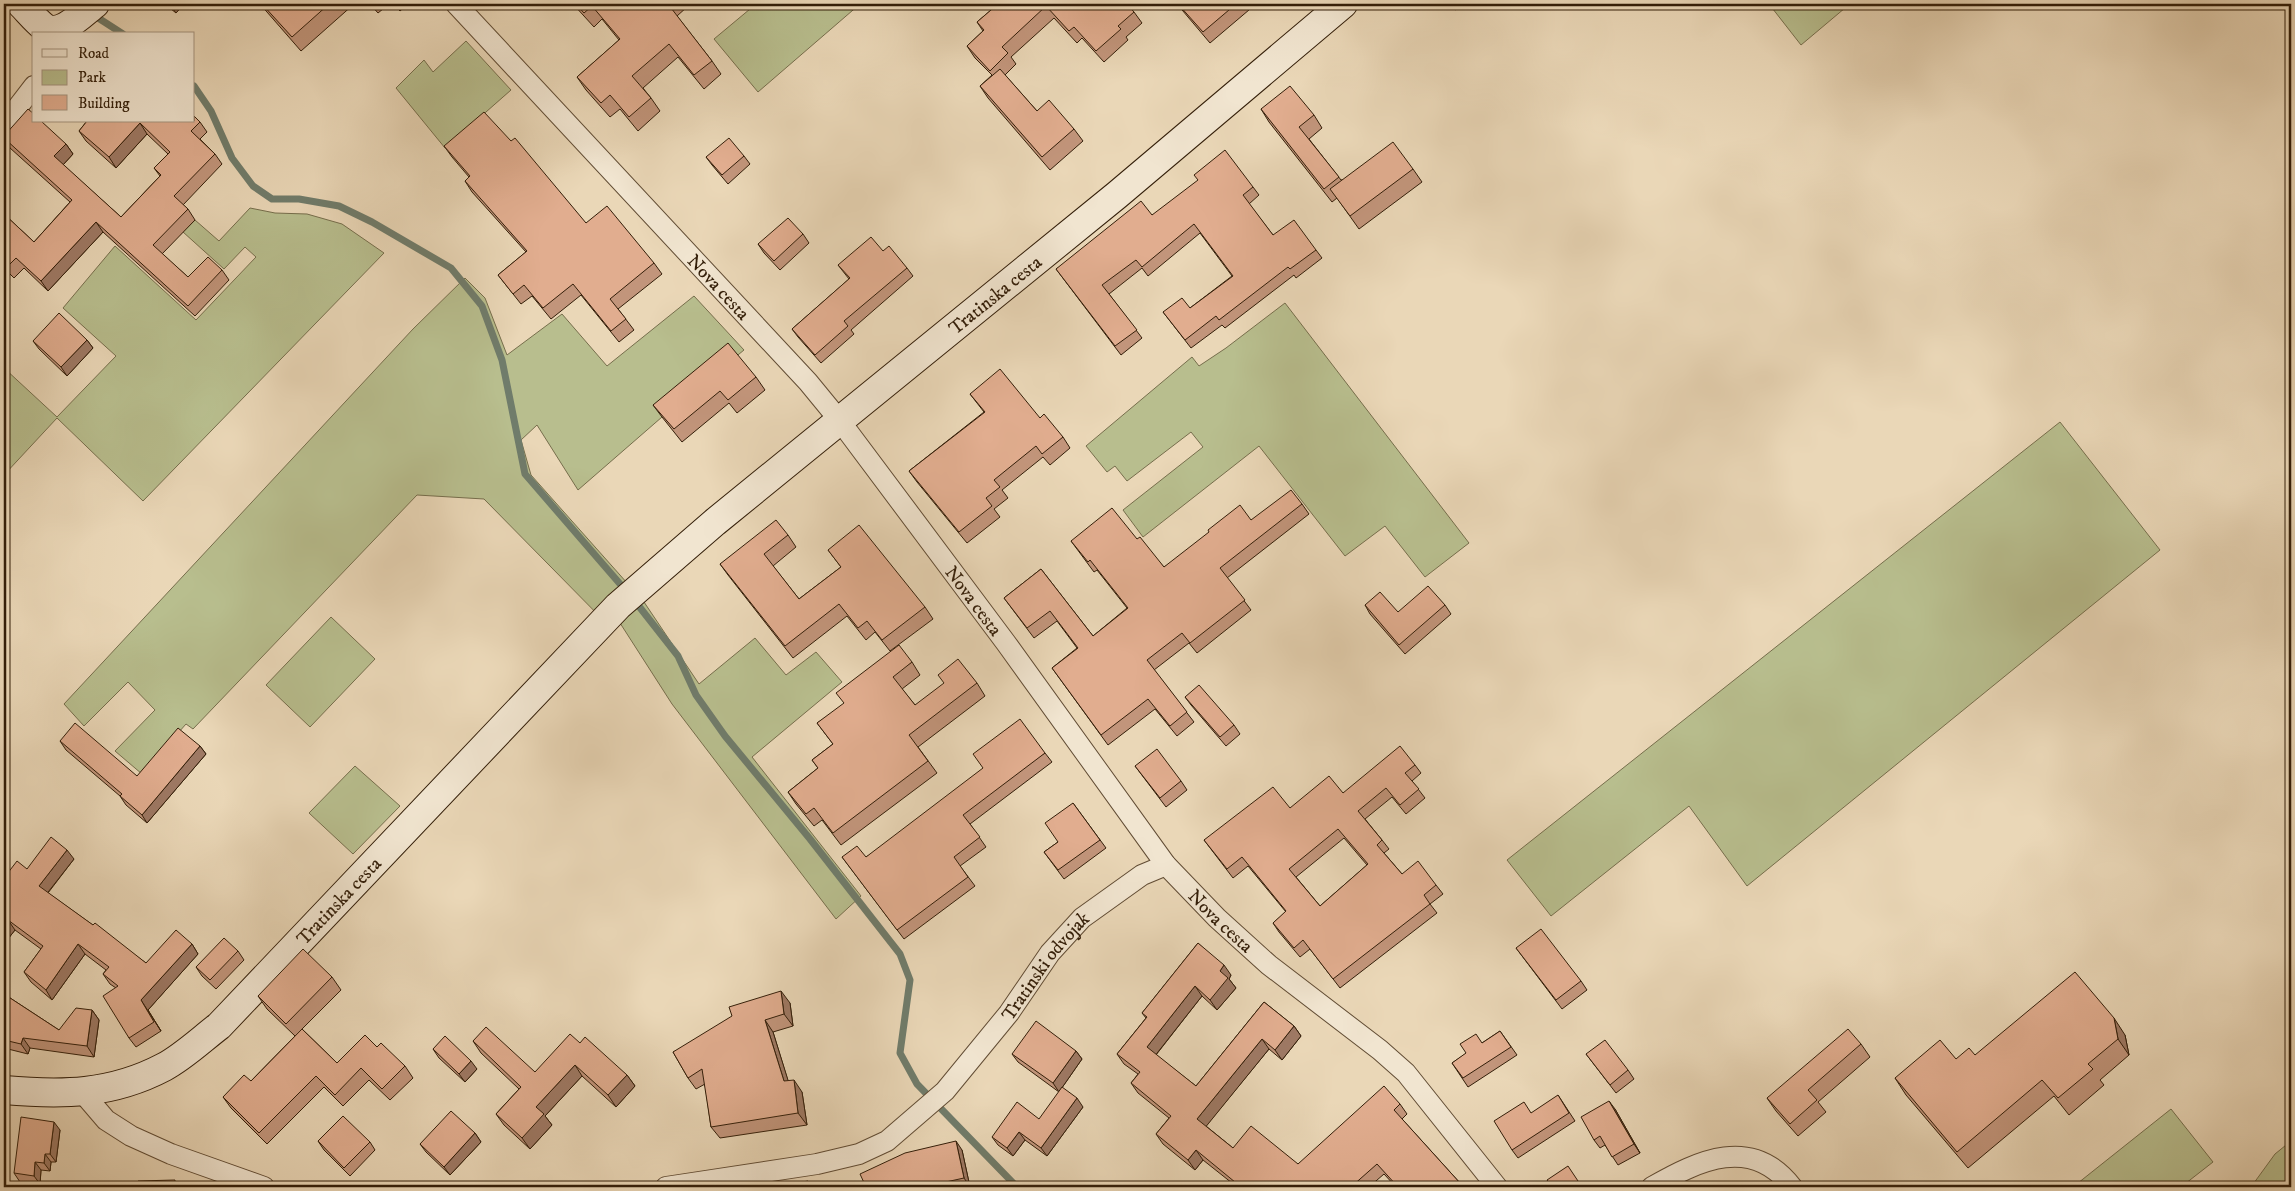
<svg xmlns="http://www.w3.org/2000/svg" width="2295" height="1191" viewBox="0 0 2295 1191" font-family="'IM FELL DW Pica',serif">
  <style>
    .green { fill: #b8be8e; stroke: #766e4c }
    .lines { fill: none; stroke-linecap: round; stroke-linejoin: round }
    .stream { stroke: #707c6b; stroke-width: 7 }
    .street-casing { stroke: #614c34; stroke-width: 22 }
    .secondary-casing { stroke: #331e09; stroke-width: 30 }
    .street { stroke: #f1e5d0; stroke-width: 20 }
    .secondary { stroke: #f1e5d0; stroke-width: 28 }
    .wall { fill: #c2957b; stroke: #331e09; fill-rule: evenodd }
    .shaded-wall { fill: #9e7964; stroke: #331e09 }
    .building { fill: #e1ad8f; stroke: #331e09; fill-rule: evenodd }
    .labels { text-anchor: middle; stroke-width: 4; stroke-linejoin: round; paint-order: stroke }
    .street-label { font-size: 19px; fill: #331e09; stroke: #f1e5d0 }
  </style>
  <rect width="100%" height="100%" fill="#ead7b7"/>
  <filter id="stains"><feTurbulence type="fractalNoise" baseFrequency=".004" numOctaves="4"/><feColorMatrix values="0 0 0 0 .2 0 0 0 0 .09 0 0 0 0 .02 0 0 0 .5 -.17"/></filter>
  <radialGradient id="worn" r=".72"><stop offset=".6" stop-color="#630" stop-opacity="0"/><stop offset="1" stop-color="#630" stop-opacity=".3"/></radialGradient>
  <g class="green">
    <path d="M756,4H860L758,92L714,39Z"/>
    <path d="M1769,4H1842L1845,8L1801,45Z"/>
    <path d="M466,41L511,90L445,148L396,88L424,60L433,72Z"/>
    <path d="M250,208L275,213L307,214L342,224L384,253L143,501L57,418L4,475V368L57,417L116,356L63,308L115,246L196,320L256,257L245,247L224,269L183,232L195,220L219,241Z"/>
    <path d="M465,278L485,298L507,355L562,314L607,366L694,296L744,350L662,417L578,490L537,425L521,440L531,475L644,602L699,684L755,638L786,675L816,652L842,682L752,757L861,896L836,919L672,704L620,623L613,630L484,499L417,495L193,729L186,724L142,774L115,751L155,710L128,682L84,726L64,704L413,329Z"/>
    <path d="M1285,303L1469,543L1425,577L1385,526L1345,556L1259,446L1143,537L1123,510L1203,447L1191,432L1127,481L1115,466L1107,472L1086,446L1192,357L1199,366L1226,348Z"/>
    <path d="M2060,422L2160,550L1747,886L1689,806L1551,916L1507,860Z"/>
    <path d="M331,617L375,659L310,727L266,685Z"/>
    <path d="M355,766L400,806L353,854L309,813Z"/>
    <path d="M2171,1109L2213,1162L2181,1187H2073Z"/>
    <path d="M2291,1141V1187H2251L2275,1154Z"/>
  </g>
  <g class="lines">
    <g class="stream">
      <path d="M92,14L123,34"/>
      <path d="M194,86L211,111L232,158L253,186L272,199H299L339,206L372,222L451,268L482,306L502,360L525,474L627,592"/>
      <path d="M634,600L678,656L696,695L725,736L810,839L900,954L910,980L900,1053L917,1084L1017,1187"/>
    </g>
    <g class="street-casing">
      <g id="street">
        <path id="s1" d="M456,4L808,382L840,421L1006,643L1166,865L1217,918L1269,965L1380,1050L1406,1073L1497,1187"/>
        <path d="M4,125L34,86"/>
        <path d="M82,1092L106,1120L131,1136L171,1154L264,1187"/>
        <path id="s2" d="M666,1187L817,1164L859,1154L887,1141L945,1091L1009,1013L1050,953L1082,918L1142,875L1166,865"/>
        <path d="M1652,1187C1699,1160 1752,1135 1792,1187"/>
      </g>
    </g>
    <g class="secondary-casing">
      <g id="secondary">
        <path d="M21,4C28,11 36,21 44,27C60,38 83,13 95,4"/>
        <path id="s3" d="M4,1090C61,1095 111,1095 164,1067C183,1057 202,1039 219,1026L618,606L715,522L1117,195L1343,4"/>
      </g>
    </g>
    <use href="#street" class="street"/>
    <use href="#secondary" class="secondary"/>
  </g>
  <g class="wall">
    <path d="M165,4H184L176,13Z"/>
    <path d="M260,4H354L301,51Z"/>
    <path d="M370,4H389L378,13Z"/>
    <path d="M393,4H408L400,11Z"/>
    <path d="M573,4H685L687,7L677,16L712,61L721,74L704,89L678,57L643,88L651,98L660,111L638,131L620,109L610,117L586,90L577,77L619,40L602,19L594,27Z"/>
    <path d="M998,4L1134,12L1142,23L1126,37L1128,40L1104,62L1082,38L1077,43L1054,18L1011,57L1016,64L1005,75L1037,111L1074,129L1083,141L1050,170L988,98L980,86L992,75L975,58L967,46L983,31L977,22Z"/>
    <path d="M1177,4H1256L1210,43Z"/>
    <path d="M1449,4H1463L1455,10Z"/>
    <path d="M1261,109L1314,115L1322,128L1309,139L1341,180L1413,169L1422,182L1359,229L1337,198L1332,202L1269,122Z"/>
    <path d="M87,121L200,122L207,132L200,139L215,154L222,164L183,205L188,209L195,220L162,254L188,277L222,270L229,280L195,316L103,232L48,291L24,268L14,278L9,273L6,277L4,275V214L34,242L70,202L10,148L4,139L66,144L73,154L63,165L121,217L160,176L154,168L168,154L147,134L116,168L86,141L79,131Z"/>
    <path d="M444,146L586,223L654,263L662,274L618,309L634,330L619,342L581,295L551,319L532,296L521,304L498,275L526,252L472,192L465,181L469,177L452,157Z"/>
    <path d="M744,156L750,164L728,184L712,165L706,157Z"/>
    <path d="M1253,187L1259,195L1249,204L1273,235L1316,250L1322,258L1296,278L1294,275L1225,328L1222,325L1191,348L1163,312L1190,308L1232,276L1200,233L1148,276L1142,268L1109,294L1142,338L1121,355L1056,269L1152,215Z"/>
    <path d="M803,234L809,243L780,270L764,253L758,244Z"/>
    <path d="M883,251L907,268L913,276L851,330L854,334L821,363L798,337L792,329L849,279L838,265Z"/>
    <path d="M87,340L93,348L67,376L39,349L33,341Z"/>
    <path d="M756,377L765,390L737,413L729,403L682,442L662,417L653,405Z"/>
    <path d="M970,394L1040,418L1063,437L1070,448L1050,465L1043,457L1002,490L1008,498L994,509L1000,517L967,543L917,482L909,471L984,412Z"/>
    <path d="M1302,504L1309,514L1227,578L1251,610L1197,653L1189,643L1154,670L1194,722L1177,736L1155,709L1108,745L1052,668L1077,648L1057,621L1034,638L1004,598L1041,569L1093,636L1127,608L1097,570L1094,572L1071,541L1137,539L1164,567L1251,520Z"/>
    <path d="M788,535L796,547L773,566L799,599L841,567L828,550L925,607L933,619L890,651L875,632L866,640L847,616L793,658L728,575L720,564Z"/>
    <path d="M1365,605L1398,612L1445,605L1451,614L1405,654L1370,614Z"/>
    <path d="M912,662L920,675L902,689L915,705L977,683L985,696L918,747L937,773L841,845L822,820L814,826L796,804L788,792L818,768L812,760L833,744L817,723Z"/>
    <path d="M1185,697L1234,725L1240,734L1226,746L1191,705Z"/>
    <path d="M60,741L137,776L200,746L206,754L147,823L126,805L120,796L66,750Z"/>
    <path d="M1045,753L1052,762L970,824L986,847L960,866L975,886L904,939L842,857H866Z"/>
    <path d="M1415,765L1421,773L1412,781L1425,798L1406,814L1392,797L1365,819L1382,840L1389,849L1384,853L1402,874L1436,885L1443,894L1430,904L1437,913L1340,988L1310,949L1300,957L1279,932L1273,923L1286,912L1248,866L1233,878L1204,840L1290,808L1343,793ZM1344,838L1367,865L1320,906L1296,877Z"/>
    <path d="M1135,766L1181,781L1187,790L1166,807Z"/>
    <path d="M1073,803L1106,848L1064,879L1044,852L1058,842Z"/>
    <path d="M74,859L48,893L146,963L192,944L198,954L148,1010L161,1031L136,1047L129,1038L116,988L110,984L103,974L106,970L85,954L52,1000L31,982L24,972L41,949L15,930L4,944V878L27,869Z"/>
    <path d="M1198,943L1231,975L1229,979L1236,988L1217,1010L1202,996L1156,1055L1196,1086L1264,1002L1294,1026L1301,1036L1282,1060L1269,1049L1206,1126L1233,1148L1298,1164L1400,1104L1407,1114L1402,1119L1460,1183L1463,1187H1396L1384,1174L1369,1187H1237L1203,1160L1195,1170L1163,1144L1156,1134L1169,1118L1138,1093L1131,1083L1138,1074L1124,1064L1117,1054L1146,1018L1142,1013Z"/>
    <path d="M1516,948L1581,981L1587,990L1562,1009Z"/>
    <path d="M238,951L244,960L216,989L202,976L196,967Z"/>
    <path d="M332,977L341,990L302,1029L337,1063L377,1047L405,1066L413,1078L390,1100L369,1080L343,1106L324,1087L267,1144L231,1108L223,1097L251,1081L295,1036L267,1009L258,996Z"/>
    <path d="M4,994L59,1030L92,1010L99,1020L94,1057L30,1048L28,1054L4,1048Z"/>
    <path d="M790,1003L793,1026L773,1032L788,1081L802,1092L807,1125L720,1138L711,1127L705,1084L696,1089L688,1078L673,1052Z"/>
    <path d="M1500,1031L1517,1055L1468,1087L1452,1063Z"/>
    <path d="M2125,1035L2129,1055L2100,1080L2104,1085L2069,1115L2054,1096L1968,1168L1906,1095L1895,1078L1975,1055Z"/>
    <path d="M473,1041L535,1072L580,1043L627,1075L635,1086L616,1107L582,1076L545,1116L552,1125L530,1149L504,1125L496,1114L519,1089L481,1053Z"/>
    <path d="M1861,1044L1870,1057L1818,1102L1826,1112L1798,1136L1776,1111L1767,1098Z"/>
    <path d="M433,1049L477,1069L465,1082L439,1058Z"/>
    <path d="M1076,1051L1082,1059L1059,1092L1018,1062L1012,1054Z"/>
    <path d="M1586,1054L1628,1070L1634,1079L1616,1093Z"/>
    <path d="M1558,1095L1575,1121L1518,1158L1512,1150Z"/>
    <path d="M1083,1107L1047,1156L1025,1140L1013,1156L998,1145L992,1137L1039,1119Z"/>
    <path d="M1615,1109L1640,1153L1618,1165L1605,1145L1600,1148L1594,1140Z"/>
    <path d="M60,1130L56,1162H51L50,1171L41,1170L40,1184L20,1182L14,1173Z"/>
    <path d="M475,1133L481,1142L450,1175L426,1152L420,1144Z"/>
    <path d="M318,1141L370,1142L375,1150L350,1176L324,1150Z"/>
    <path d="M962,1150L970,1187H866Z"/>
  </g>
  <g class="shaded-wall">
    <path d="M177,4H184L176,13L173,9Z"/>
    <path d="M140,123L147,134L116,168L109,157Z"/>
    <path d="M66,144L73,154L61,167L54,156Z"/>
    <path d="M96,222L103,232L48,291L41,281Z"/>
    <path d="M4,265L9,273L6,277L4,273Z"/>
    <path d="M87,340L93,348L67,376L61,367Z"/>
    <path d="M200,746L206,754L147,823L142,815Z"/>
    <path d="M67,850L74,859L45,896L39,886Z"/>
    <path d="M8,920L15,930L4,944V926Z"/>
    <path d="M78,944L85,954L52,1000L46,990Z"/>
    <path d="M192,944L198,954L148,1010L161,1031L141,1000Z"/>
    <path d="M1224,965L1231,975L1229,979L1236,988L1217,1010L1210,1000L1220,971Z"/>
    <path d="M1195,986L1202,996L1154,1057L1147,1047Z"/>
    <path d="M781,991L790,1003L793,1026L784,1014Z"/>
    <path d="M92,1010L99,1020L94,1057L87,1046Z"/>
    <path d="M2114,1018L2125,1035L2129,1055L2118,1039Z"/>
    <path d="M765,1020L773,1032L792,1093L784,1081Z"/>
    <path d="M1294,1026L1301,1036L1282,1060L1275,1050Z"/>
    <path d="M23,1038L30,1048L28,1054L21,1044Z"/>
    <path d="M1262,1039L1269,1049L1204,1129L1197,1119Z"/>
    <path d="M1076,1051L1082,1059L1059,1092L1053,1083Z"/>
    <path d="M471,1061L477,1069L465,1082L459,1074Z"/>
    <path d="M575,1065L582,1076L545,1116L552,1125L530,1149L522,1138L536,1107Z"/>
    <path d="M627,1075L635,1086L616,1107L608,1095Z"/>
    <path d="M794,1080L802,1092L807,1125L798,1113Z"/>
    <path d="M1077,1098L1083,1107L1047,1156L1041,1148Z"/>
    <path d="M1609,1101L1615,1109L1640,1153L1634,1144Z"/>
    <path d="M54,1122L60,1130L56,1162L50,1154Z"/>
    <path d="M1019,1132L1025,1140L1013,1156L1007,1148Z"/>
    <path d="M475,1133L481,1142L450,1175L444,1167Z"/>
    <path d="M956,1141L962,1150L970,1187L964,1178Z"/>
    <path d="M1196,1150L1203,1160L1195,1170L1188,1160Z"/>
    <path d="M45,1154L51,1162L50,1171L44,1163Z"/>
    <path d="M35,1162L41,1170L40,1184L34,1176Z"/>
    <path d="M808,1181L813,1187H809Z"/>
    <path d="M1244,1184L1247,1187H1242Z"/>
  </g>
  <g class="building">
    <path d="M167,4H177L173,9Z"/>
    <path d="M262,4H329L292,37Z"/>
    <path d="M576,4H668L712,61L694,75L669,44L632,76L651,98L629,117L610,95L601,103L577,77L620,39L592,6L584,13Z"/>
    <path d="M998,4H1127L1134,12L1118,26L1121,29L1096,51L1074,27L1069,31L1046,6L1002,47L1008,53L990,71L967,46L984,30L977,22Z"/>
    <path d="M1178,4H1236L1203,32Z"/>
    <path d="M1000,69L1037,111L1049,100L1074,129L1042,157L980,86Z"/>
    <path d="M1290,86L1314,115L1299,127L1339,177L1324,189L1261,109Z"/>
    <path d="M28,109L34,114V121H41L66,144L54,156L121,217L161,175L154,168L170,152L140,123L109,157L79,131L87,121H194V116L200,122L191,131L215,154L174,196L188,209L153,245L188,277L208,257L222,270L188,306L96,222L41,281L16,258L7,267L4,264V214L34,242L72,200L4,138V136Z"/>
    <path d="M484,112L511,141L515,138L586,223L607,206L654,263L610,299L626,319L611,331L573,284L543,308L524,285L513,294L498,275L527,251L465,181L470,176L444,146Z"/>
    <path d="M729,138L744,156L722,175L706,157Z"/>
    <path d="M1393,142L1413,169L1350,216L1330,189Z"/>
    <path d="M1225,150L1253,187L1243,195L1273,235L1294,220L1316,250L1290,269L1288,267L1219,320L1216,316L1185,340L1163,312L1182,298L1190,308L1233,276L1194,224L1142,267L1136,260L1102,285L1137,330L1115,346L1056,269L1141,201L1152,215L1198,180L1194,175Z"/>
    <path d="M788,218L803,234L774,261L758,244Z"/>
    <path d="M871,237L883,251L889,246L907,268L844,321L848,326L815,355L792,329L850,278L838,265Z"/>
    <path d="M59,313L87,340L61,367L33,341Z"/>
    <path d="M728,343L756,377L728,400L720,391L674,429L653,405Z"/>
    <path d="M1000,369L1040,418L1044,414L1063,437L1042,454L1036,446L994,480L1000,487L986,498L992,506L959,532L909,471L985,412L970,394Z"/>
    <path d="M1291,490L1302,504L1220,568L1245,600L1190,643L1182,633L1147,660L1187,712L1170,726L1148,699L1101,735L1052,668L1078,648L1050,611L1027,628L1004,598L1041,569L1093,636L1128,608L1090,560L1088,562L1071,541L1112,508L1137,539L1140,537L1164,567L1209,532L1208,530L1240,505L1251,520Z"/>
    <path d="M776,520L788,535L764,554L799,599L841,567L828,550L859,525L925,607L882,640L867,621L858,628L839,604L785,646L720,564Z"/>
    <path d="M1428,586L1445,605L1399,645L1365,605L1380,592L1398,612Z"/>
    <path d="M899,645L912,662L893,677L915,705L944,683L938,675L958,659L977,683L909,735L928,761L833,833L814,808L806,814L788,792L818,768L812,760L833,744L817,723L844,703L836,693Z"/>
    <path d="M1199,685L1234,725L1220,737L1185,697Z"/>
    <path d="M1020,719L1045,753L963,815L980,837L954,857L968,877L897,930L842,857L857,846L866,857L983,768L973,754Z"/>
    <path d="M75,723L137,776L178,728L200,746L142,815L120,796L122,794L60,741Z"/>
    <path d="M1400,746L1415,765L1405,773L1419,789L1400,805L1386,788L1358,811L1382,840L1377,845L1402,874L1418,861L1436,885L1424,895L1430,904L1333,979L1303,940L1294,948L1273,923L1286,911L1242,857L1227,869L1204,840L1273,787L1290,808L1329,776L1343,793ZM1338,829L1368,864L1320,906L1289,869Z"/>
    <path d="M1157,749L1181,781L1160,798L1135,766Z"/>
    <path d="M1073,803L1100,840L1058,870L1044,852L1058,842L1045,823Z"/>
    <path d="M51,837L67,850L39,886L93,925L95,923L146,963L176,930L192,944L141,1000L154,1022L129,1038L103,996L118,986L103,974L109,967L78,944L46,990L24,972L43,946L8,920L4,926V878L17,861L27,869Z"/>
    <path d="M1541,929L1581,981L1556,1000L1516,948Z"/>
    <path d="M224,938L238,951L210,980L196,967Z"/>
    <path d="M1198,943L1224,965L1220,971L1228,978L1210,1000L1195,986L1147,1047L1196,1086L1264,1002L1294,1026L1275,1050L1262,1039L1197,1119L1233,1148L1251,1126L1298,1164L1384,1086L1400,1104L1394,1110L1460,1183L1455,1187H1398L1377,1164L1351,1187H1249L1244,1184L1241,1187L1196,1150L1188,1160L1156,1134L1171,1116L1131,1083L1140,1072L1117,1054L1147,1017L1142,1013Z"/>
    <path d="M303,949L332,977L286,1024L258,996Z"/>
    <path d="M2075,972L2114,1018L2118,1039L2088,1064L2093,1069L2058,1098L2042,1080L1957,1152L1895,1078L1940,1040L1956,1059L1969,1048L1975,1055Z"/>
    <path d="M781,991L784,1014L765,1020L784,1081L794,1080L798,1113L711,1127L702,1069L688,1078L673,1052L732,1016L729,1007Z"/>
    <path d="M4,994L59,1030L76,1008L92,1010L87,1046L23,1038L21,1044L4,1040Z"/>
    <path d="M1036,1021L1076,1051L1053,1083L1012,1054Z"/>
    <path d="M486,1027L535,1072L570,1034L580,1043L585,1037L627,1075L608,1095L575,1065L536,1107L544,1114L522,1138L496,1114L521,1087L473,1041Z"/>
    <path d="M302,1029L337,1063L365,1035L377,1047L381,1043L405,1066L382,1089L361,1068L335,1095L316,1076L259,1133L223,1097L244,1075L251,1081Z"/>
    <path d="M1848,1029L1861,1044L1808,1090L1817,1100L1790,1124L1767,1098Z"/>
    <path d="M1500,1031L1511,1047L1463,1078L1452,1063L1466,1053L1460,1044L1476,1034L1482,1043Z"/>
    <path d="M445,1036L471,1061L459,1074L433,1049Z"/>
    <path d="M1605,1040L1628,1070L1610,1085L1586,1054Z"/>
    <path d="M1062,1087L1077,1098L1041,1148L1019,1132L1007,1148L992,1137L1017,1102L1039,1119Z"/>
    <path d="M1558,1095L1569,1113L1512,1150L1494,1121L1524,1102L1531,1113Z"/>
    <path d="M1609,1101L1634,1144L1612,1157L1600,1136L1594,1140L1581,1117Z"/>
    <path d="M451,1111L475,1133L444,1167L420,1144Z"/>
    <path d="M343,1116L370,1142L344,1168L318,1141Z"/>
    <path d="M21,1117L54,1122L50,1154H45L44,1163L35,1162L34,1176L14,1173Z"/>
    <path d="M956,1141L964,1178L923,1187H866L860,1174L905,1153Z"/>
    <path d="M1568,1166L1582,1187H1552L1547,1180Z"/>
    <path d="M175,1180V1184L191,1187H121H138V1181Z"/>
    <path d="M808,1181L809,1187H774Z"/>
    <path d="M4,1184L26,1187H4Z"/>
  </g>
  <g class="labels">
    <g class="street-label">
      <text dy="7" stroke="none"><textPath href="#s1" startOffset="386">Nova cesta</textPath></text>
      <text dy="7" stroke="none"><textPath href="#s3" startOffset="1301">Tratinska cesta</textPath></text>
      <text dy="7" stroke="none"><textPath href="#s1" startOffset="791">Nova cesta</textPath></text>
      <text dy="7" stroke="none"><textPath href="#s3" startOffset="406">Tratinska cesta</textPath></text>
      <text dy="7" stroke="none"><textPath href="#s1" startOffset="1196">Nova cesta</textPath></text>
      <text dy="7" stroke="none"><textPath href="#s2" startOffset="464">Tratinski odvojak</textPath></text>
    </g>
  </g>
  <rect width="2295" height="1191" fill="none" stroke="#ead7b7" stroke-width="20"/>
  <rect x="5" y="5" width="2285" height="1181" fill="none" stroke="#331e09" stroke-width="2.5"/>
  <rect x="10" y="10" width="2275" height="1171" fill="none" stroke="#331e09"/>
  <rect x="32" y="32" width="162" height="90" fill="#f1e5d0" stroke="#a59580"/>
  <rect x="42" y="49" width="25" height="8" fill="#f1e5d0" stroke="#a59580"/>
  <text x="78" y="58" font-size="15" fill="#331e09">Road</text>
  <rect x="42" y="70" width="25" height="15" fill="#b8be8e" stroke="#a59580"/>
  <text x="78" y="82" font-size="15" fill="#331e09">Park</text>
  <rect x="42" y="95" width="25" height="15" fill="#e1ad8f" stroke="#a59580"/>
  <text x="78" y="108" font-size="15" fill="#331e09">Building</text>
  <rect width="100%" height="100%" filter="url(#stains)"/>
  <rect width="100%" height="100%" fill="url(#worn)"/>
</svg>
